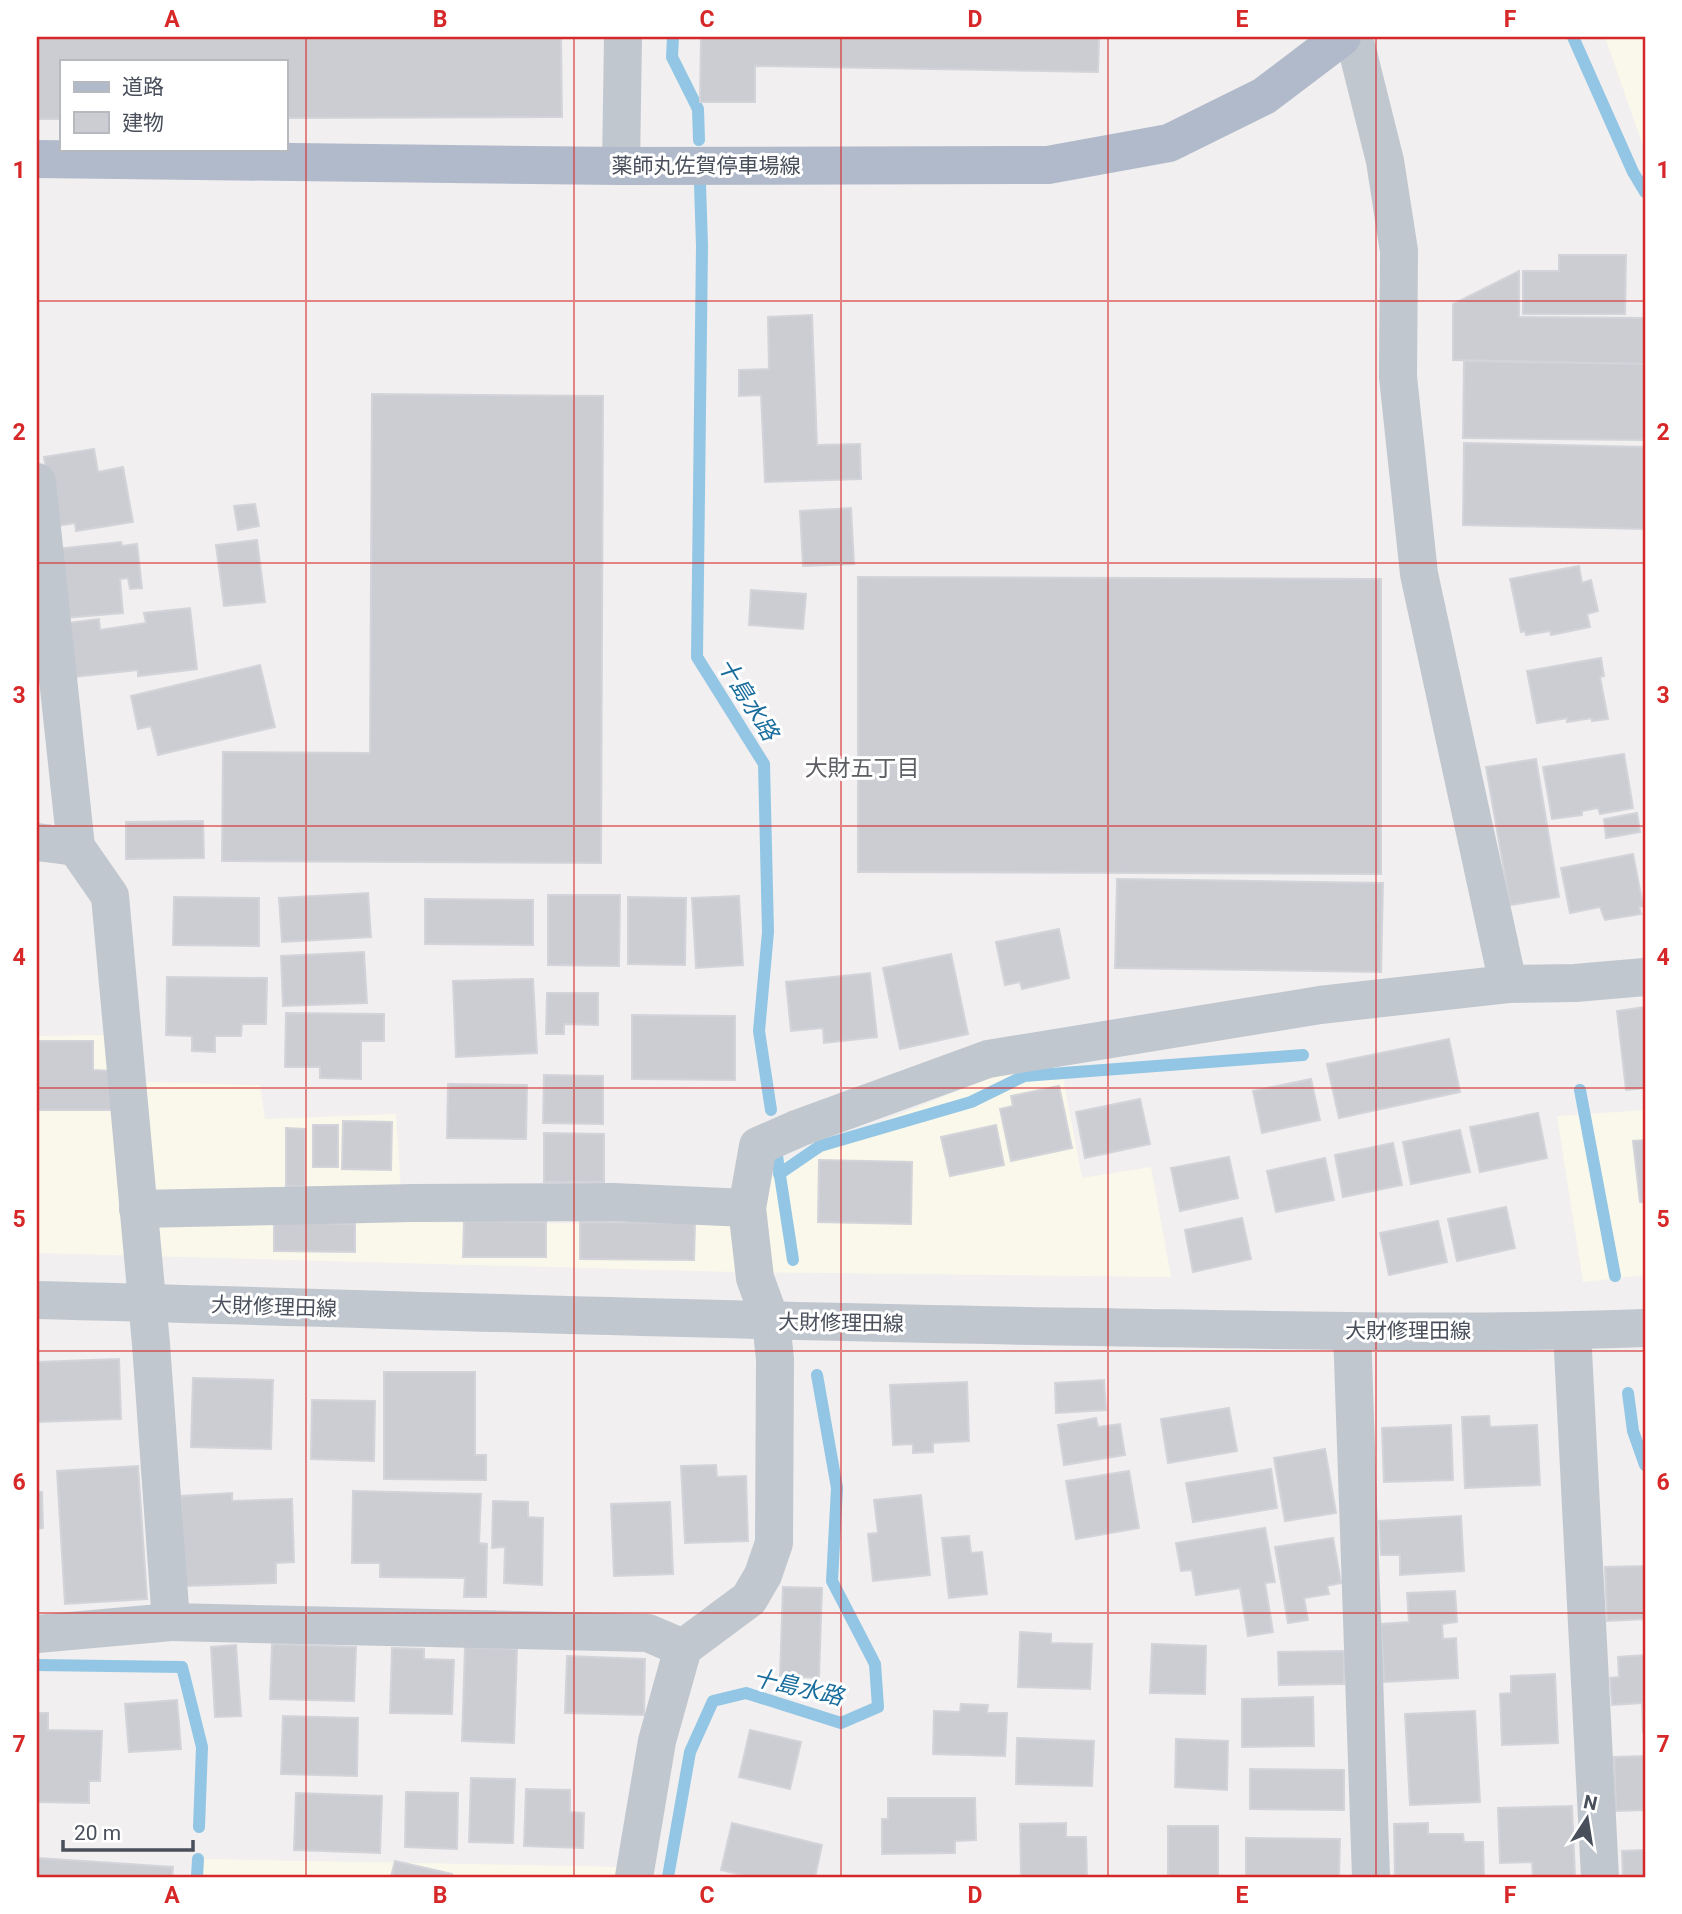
<svg xmlns="http://www.w3.org/2000/svg" width="1682" height="1914" viewBox="0 0 1682 1914" font-family="Roboto,'Noto Sans JP',sans-serif">
  <style>
    .commercial { fill: #faf8ea }
    .lines { fill: none; stroke-linecap: round; stroke-linejoin: round }
    .stream { stroke: #92c6e4; stroke-width: 12 }
    .building { fill: #cccdd3; stroke: #d3d4da; stroke-width: 2 }
    .minor { stroke: #c1c7cf; stroke-width: 38 }
    .major { stroke: #b1bacb; stroke-width: 38 }
    .grid { fill: none; stroke: #d62828; stroke-width: 2; stroke-opacity: 0.55 }
    .labels { text-anchor: middle; stroke-width: 6; stroke-linejoin: round; paint-order: stroke }
    .street-label { font-size: 21px; fill: #494f5b; stroke: #fff }
    .water-label { font-size: 23px; font-style: italic; fill: #196d9d; stroke: #fff }
    .neighbourhood-label { font-size: 23px; fill: #5c5e63; stroke: #fff }
    .neatline { fill: none; stroke: #d62828; stroke-width: 2.5 }
    .grid-label { font-size: 23px; text-anchor: middle; font-weight: bold; fill: #d62828 }
  </style>
  <rect width="100%" height="100%" fill="#f1efef"/>
  <g class="commercial">
    <path d="M1605,37H1645V152Z"/>
    <path d="M111,1035L120,1081L260,1085L265,1119L396,1114L403,1222L763,1225L774,1165L992,1077L1061,1067L1082,1178L1151,1167L1171,1277L733,1272L37,1253V1036Z"/>
    <path d="M1645,1110V1275L1583,1282L1557,1116Z"/>
    <path d="M203,1859L624,1867L622,1877H200Z"/>
  </g>
  <g class="lines">
    <g class="stream">
      <path d="M673,37L672,57L698,109L699,140"/>
      <path d="M1573,37L1633,172L1645,192"/>
      <path d="M700,184L702,246L697,657L764,764L768,932L759,1031L771,1110"/>
      <path d="M1580,1090L1615,1276"/>
      <path d="M777,1156L793,1260"/>
      <path d="M779,1174L820,1146L971,1102L1024,1076L1303,1055"/>
      <path d="M1628,1393L1633,1431L1645,1465"/>
      <path d="M37,1665L182,1667L202,1747L199,1827"/>
      <path d="M197,1877L198,1859"/>
      <path d="M668,1877L690,1752L713,1701L746,1693L841,1723L878,1707L875,1664L832,1581L837,1488L817,1375"/>
    </g>
  </g>
  <g class="building">
    <path d="M37,37H561L562,117L285,118V61H61V119H37Z"/>
    <path d="M701,37H1099L1098,72L755,66V102H700Z"/>
    <path d="M1559,255H1626L1625,314H1523V271H1559Z"/>
    <path d="M1519,271V317L1645,318V364L1453,360V304Z"/>
    <path d="M812,315L817,445L860,444L861,479L765,482L761,395L739,396V370L769,369L768,317Z"/>
    <path d="M1464,361L1645,364V440L1463,438Z"/>
    <path d="M372,394L603,396L601,863L222,861L223,752L370,753Z"/>
    <path d="M1464,443L1645,447V529L1463,525Z"/>
    <path d="M94,449L98,472L123,467L133,522L76,531L75,523L56,526L44,457Z"/>
    <path d="M255,504L259,526L238,530L234,506Z"/>
    <path d="M851,508L854,564L803,566L800,511Z"/>
    <path d="M257,540L265,602L224,606L216,545Z"/>
    <path d="M121,542L122,546L137,544L142,588L130,589L128,578L120,579L123,613L64,618L57,549Z"/>
    <path d="M1579,566L1582,583L1591,580L1598,611L1587,614L1590,627L1551,635L1550,631L1526,635L1525,631L1521,632L1510,579Z"/>
    <path d="M858,577L1381,579V874L858,872Z"/>
    <path d="M751,590L806,594L803,629L749,625Z"/>
    <path d="M190,608L197,669L138,676V670L74,677L67,623L99,619L100,630L146,623L144,613Z"/>
    <path d="M1601,658L1604,676L1600,677L1608,719L1592,721V718L1567,722V718L1537,723L1527,671Z"/>
    <path d="M260,665L275,727L158,755L151,726L138,729L131,696Z"/>
    <path d="M1624,754L1633,808L1600,814L1598,808L1582,811V815L1552,819L1543,767Z"/>
    <path d="M1536,759L1559,897L1510,905L1486,767Z"/>
    <path d="M1637,813L1640,832L1606,838L1604,819Z"/>
    <path d="M203,821L204,858L126,859V822Z"/>
    <path d="M1633,854L1643,906L1639,907L1641,914L1605,920L1600,907L1570,913L1561,868Z"/>
    <path d="M1117,879L1383,883L1381,972L1115,968Z"/>
    <path d="M368,893L371,937L282,942L279,898Z"/>
    <path d="M548,895H620L619,966L548,965Z"/>
    <path d="M739,896L743,965L696,968L692,898Z"/>
    <path d="M174,897L259,898V946L173,945Z"/>
    <path d="M628,897L686,898L685,965L628,964Z"/>
    <path d="M425,899L533,900V945L425,944Z"/>
    <path d="M1059,929L1069,978L1022,989L1020,982L1005,985L996,942Z"/>
    <path d="M364,952L367,1003L283,1006L281,956Z"/>
    <path d="M951,954L968,1034L900,1049L883,968Z"/>
    <path d="M870,973L877,1037L824,1043L823,1028L791,1031L786,982Z"/>
    <path d="M167,977L267,978L266,1024H242L241,1036H215V1052L192,1051V1036L166,1035Z"/>
    <path d="M533,979L537,1053L456,1057L453,981Z"/>
    <path d="M547,993H598V1025L564,1024V1034H546Z"/>
    <path d="M1645,1007V1088L1626,1090L1617,1011Z"/>
    <path d="M286,1013L384,1014V1041H361V1079L320,1078V1067H285Z"/>
    <path d="M632,1015L735,1016V1080L632,1079Z"/>
    <path d="M1449,1039L1460,1092L1339,1118L1327,1064Z"/>
    <path d="M37,1041H93V1070L112,1071V1110H37Z"/>
    <path d="M544,1075L603,1076V1124L543,1123Z"/>
    <path d="M1311,1079L1320,1120L1262,1133L1253,1091Z"/>
    <path d="M448,1084L527,1085L526,1139L447,1138Z"/>
    <path d="M1059,1086L1072,1148L1011,1161L1000,1109L1013,1106L1011,1096Z"/>
    <path d="M1140,1099L1150,1144L1085,1158L1076,1112Z"/>
    <path d="M1538,1113L1547,1158L1480,1172L1470,1127Z"/>
    <path d="M343,1121L392,1122L391,1170L342,1169Z"/>
    <rect x="313" y="1125" width="25" height="42"/>
    <path d="M996,1125L1004,1165L950,1176L941,1137Z"/>
    <path d="M286,1128L305,1129V1186H286Z"/>
    <path d="M1460,1130L1470,1172L1411,1184L1403,1142Z"/>
    <path d="M544,1133L604,1134V1182H544Z"/>
    <path d="M1645,1140V1202H1640L1633,1141Z"/>
    <path d="M1393,1143L1402,1185L1343,1197L1335,1155Z"/>
    <path d="M1229,1157L1238,1198L1180,1211L1171,1168Z"/>
    <path d="M1325,1158L1334,1200L1276,1212L1267,1171Z"/>
    <path d="M819,1160L912,1162L911,1224L818,1222Z"/>
    <path d="M1506,1207L1515,1248L1457,1261L1448,1219Z"/>
    <path d="M1242,1218L1251,1259L1193,1272L1185,1230Z"/>
    <path d="M464,1221L546,1222V1257H463Z"/>
    <path d="M1438,1221L1447,1262L1389,1275L1380,1233Z"/>
    <path d="M274,1222L355,1224V1252L274,1251Z"/>
    <path d="M580,1222L695,1223L694,1260L580,1259Z"/>
    <path d="M119,1359L121,1419L37,1422V1362Z"/>
    <path d="M384,1372H475V1455H486V1480L384,1479Z"/>
    <path d="M193,1378L273,1380L271,1449L191,1447Z"/>
    <path d="M1104,1380L1106,1410L1056,1413L1055,1383Z"/>
    <path d="M967,1382L969,1441L933,1443V1452L913,1453V1444L893,1445L890,1385Z"/>
    <path d="M312,1400L375,1401L374,1461L311,1459Z"/>
    <path d="M1229,1408L1237,1451L1168,1463L1161,1419Z"/>
    <path d="M1489,1416L1490,1427L1537,1425L1540,1485L1465,1488L1462,1417Z"/>
    <path d="M1096,1418L1098,1427L1120,1424L1125,1455L1064,1465L1058,1425Z"/>
    <path d="M1451,1425L1453,1480L1384,1482L1382,1428Z"/>
    <path d="M1325,1449L1336,1513L1285,1521L1274,1458Z"/>
    <path d="M716,1465L717,1477L746,1476L748,1541L685,1543L681,1466Z"/>
    <path d="M138,1466L147,1599L65,1604L57,1471Z"/>
    <path d="M1271,1469L1277,1508L1193,1522L1186,1483Z"/>
    <path d="M1129,1471L1139,1528L1076,1539L1066,1481Z"/>
    <path d="M353,1491L481,1494L479,1543L487,1544L486,1597H464L465,1578L380,1577V1563H352Z"/>
    <path d="M37,1492H42L43,1528L37,1529Z"/>
    <path d="M232,1493V1501L292,1499L294,1562L276,1563V1583L185,1586L181,1496Z"/>
    <path d="M921,1495L930,1575L873,1581L868,1534L878,1533L874,1500Z"/>
    <path d="M493,1501L528,1502V1517L543,1518L542,1585L504,1583L505,1547L492,1548Z"/>
    <path d="M670,1502L673,1574L614,1576L611,1504Z"/>
    <path d="M1461,1516L1464,1571L1400,1575V1555H1381L1379,1521Z"/>
    <path d="M1265,1528L1275,1582L1265,1583L1273,1632L1248,1636L1240,1588L1196,1595L1192,1570L1181,1571L1176,1543Z"/>
    <path d="M969,1536L971,1553L982,1552L987,1594L949,1598L942,1538Z"/>
    <path d="M1333,1538L1341,1583L1327,1586L1329,1594L1304,1598L1308,1620L1288,1623L1275,1547Z"/>
    <path d="M1645,1566V1619L1607,1621L1605,1567Z"/>
    <path d="M783,1587L822,1588L819,1678L780,1676Z"/>
    <path d="M1455,1591L1457,1622L1442,1624L1443,1639L1456,1638L1458,1678L1384,1682L1381,1624L1409,1622L1407,1593Z"/>
    <path d="M1020,1632L1051,1634V1643L1092,1644L1090,1689L1018,1687Z"/>
    <path d="M272,1644L356,1647L354,1701L270,1699Z"/>
    <path d="M1152,1644L1206,1646L1205,1694L1150,1693Z"/>
    <path d="M236,1645L241,1716L215,1717L211,1647Z"/>
    <path d="M465,1647L517,1649L514,1743L462,1741Z"/>
    <path d="M392,1648L424,1649V1659L454,1660L452,1714L390,1713Z"/>
    <path d="M1344,1651V1684L1279,1685L1278,1652Z"/>
    <path d="M1645,1655V1732H1643L1642,1703L1612,1705L1610,1678L1619,1677L1618,1657Z"/>
    <path d="M567,1656L645,1659L644,1715L565,1713Z"/>
    <path d="M1555,1674L1558,1743L1502,1745L1500,1694L1511,1693V1676Z"/>
    <path d="M1313,1697L1314,1746L1242,1747V1699Z"/>
    <path d="M177,1700L181,1749L129,1752L125,1704Z"/>
    <path d="M961,1704L988,1705L987,1713H1007L1005,1756L933,1754L934,1711L960,1712Z"/>
    <path d="M1475,1711L1480,1802L1410,1805L1405,1714Z"/>
    <path d="M37,1713H48V1730L102,1731L100,1781H89V1803L37,1802Z"/>
    <path d="M283,1716L358,1718L357,1776L281,1774Z"/>
    <path d="M750,1730L801,1742L790,1789L739,1777Z"/>
    <path d="M1017,1738L1094,1741L1092,1786L1016,1784Z"/>
    <path d="M1176,1739L1228,1741L1227,1790L1175,1787Z"/>
    <path d="M1645,1756V1810L1616,1811L1614,1757Z"/>
    <path d="M1250,1769L1344,1770V1810L1250,1809Z"/>
    <path d="M471,1778L515,1779L513,1843L469,1842Z"/>
    <path d="M526,1789L570,1790V1812L584,1813L583,1848L524,1846Z"/>
    <path d="M406,1792L458,1793L457,1849L405,1847Z"/>
    <path d="M296,1793L382,1796L380,1853L294,1850Z"/>
    <path d="M888,1798H975L976,1840L955,1841V1853L882,1854V1819H888Z"/>
    <path d="M1572,1806L1575,1876L1533,1877L1532,1862L1500,1863L1498,1808Z"/>
    <path d="M732,1823L822,1845L815,1877H751L721,1870Z"/>
    <path d="M1066,1823V1837H1086L1087,1877H1021L1020,1824Z"/>
    <path d="M1428,1823V1834H1463L1464,1842H1483L1484,1877H1395L1394,1824Z"/>
    <rect x="1168" y="1826" width="50" height="51"/>
    <path d="M1246,1838L1340,1839L1339,1877H1246Z"/>
    <path d="M1645,1850V1877H1623L1622,1851Z"/>
    <path d="M37,1858L173,1867L172,1877H37Z"/>
    <path d="M395,1861L452,1874L451,1877H391Z"/>
  </g>
  <g class="lines">
    <g class="minor">
      <path d="M1354,37L1385,161L1399,251L1398,377L1419,574L1508,984"/>
      <path d="M621,166L623,37"/>
      <path d="M37,482L76,847L110,896L151,1344L171,1622L37,1634"/>
      <path d="M37,842L76,847"/>
      <path d="M138,1209L413,1203L613,1202L747,1208"/>
      <path d="M37,1300C390,1309 742,1322 1096,1327C1279,1330 1462,1335 1645,1328"/>
      <path d="M1352,1331L1371,1877"/>
      <path d="M1572,1331L1600,1877"/>
      <path d="M171,1622L648,1633L683,1648L749,1599L763,1575L774,1543L775,1359L771,1322L755,1278L747,1208L758,1146L799,1128L988,1059L1320,1005L1508,984L1575,983L1645,977"/>
      <path d="M634,1877L657,1741L683,1648"/>
    </g>
    <path class="major" d="M37,159L621,166L1048,165L1169,143L1264,96L1342,37"/>
  </g>
  <path class="grid" d="M306,37V1877M574,37V1877M841,37V1877M1108,37V1877M1376,37V1877M37,301H1645M37,563H1645M37,826H1645M37,1088H1645M37,1351H1645M37,1613H1645"/>
  <g class="labels">
    <g class="street-label">
      <text x="706" y="173">薬師丸佐賀停車場線</text>
      <text transform="translate(274 1307) rotate(2)" y="7">大財修理田線</text>
      <text transform="translate(841 1323) rotate(1)" y="7">大財修理田線</text>
      <text x="1408" y="1338">大財修理田線</text>
    </g>
    <g class="water-label">
      <text transform="translate(748 699) rotate(58)" y="8">十島水路</text>
      <text transform="translate(798 1687) rotate(13)" y="8">十島水路</text>
    </g>
    <g class="neighbourhood-label">
      <text x="862" y="776">大財五丁目</text>
    </g>
  </g>
  <rect width="1682" height="1914" fill="none" stroke="#ffffff" stroke-width="77"/>
  <rect x="60" y="60" width="228" height="91" fill="#ffffff" stroke="#b6b9bd" stroke-width="2"/>
  <rect x="74" y="82" width="35" height="10" fill="#b1bacb" stroke="#b6b9bd" stroke-width="2"/>
  <text x="122" y="94" font-size="21" fill="#494f5b">道路</text>
  <rect x="74" y="112" width="35" height="21" fill="#cccdd3" stroke="#b6b9bd" stroke-width="2"/>
  <text x="122" y="130" font-size="21" fill="#494f5b">建物</text>
  <g transform="translate(1587 1819) rotate(12)" stroke="#ffffff" stroke-width="5" paint-order="stroke">
  <path d="M0-5L12 26L0 18L-12 26Z" fill="#494f5b"/>
  <text y="-10" font-size="19" font-weight="bold" text-anchor="middle" fill="#494f5b">N</text>
  </g>
  <path d="M63 1840v10h130v-10" fill="none" stroke="#494f5b" stroke-width="3.5"/>
  <text x="74" y="1840" font-size="21" fill="#494f5b" stroke="#ffffff" stroke-width="5" paint-order="stroke">20 m</text>
  <rect x="38" y="38" width="1606" height="1838" class="neatline"/>
  <g class="grid-label">
    <text x="172" y="27">A</text>
    <text x="440" y="27">B</text>
    <text x="707" y="27">C</text>
    <text x="975" y="27">D</text>
    <text x="1242" y="27">E</text>
    <text x="1510" y="27">F</text>
    <text x="19" y="178">1</text>
    <text x="1663" y="178">1</text>
    <text x="19" y="440">2</text>
    <text x="1663" y="440">2</text>
    <text x="19" y="703">3</text>
    <text x="1663" y="703">3</text>
    <text x="19" y="965">4</text>
    <text x="1663" y="965">4</text>
    <text x="19" y="1227">5</text>
    <text x="1663" y="1227">5</text>
    <text x="19" y="1490">6</text>
    <text x="1663" y="1490">6</text>
    <text x="19" y="1752">7</text>
    <text x="1663" y="1752">7</text>
    <text x="172" y="1903">A</text>
    <text x="440" y="1903">B</text>
    <text x="707" y="1903">C</text>
    <text x="975" y="1903">D</text>
    <text x="1242" y="1903">E</text>
    <text x="1510" y="1903">F</text>
  </g>
</svg>
